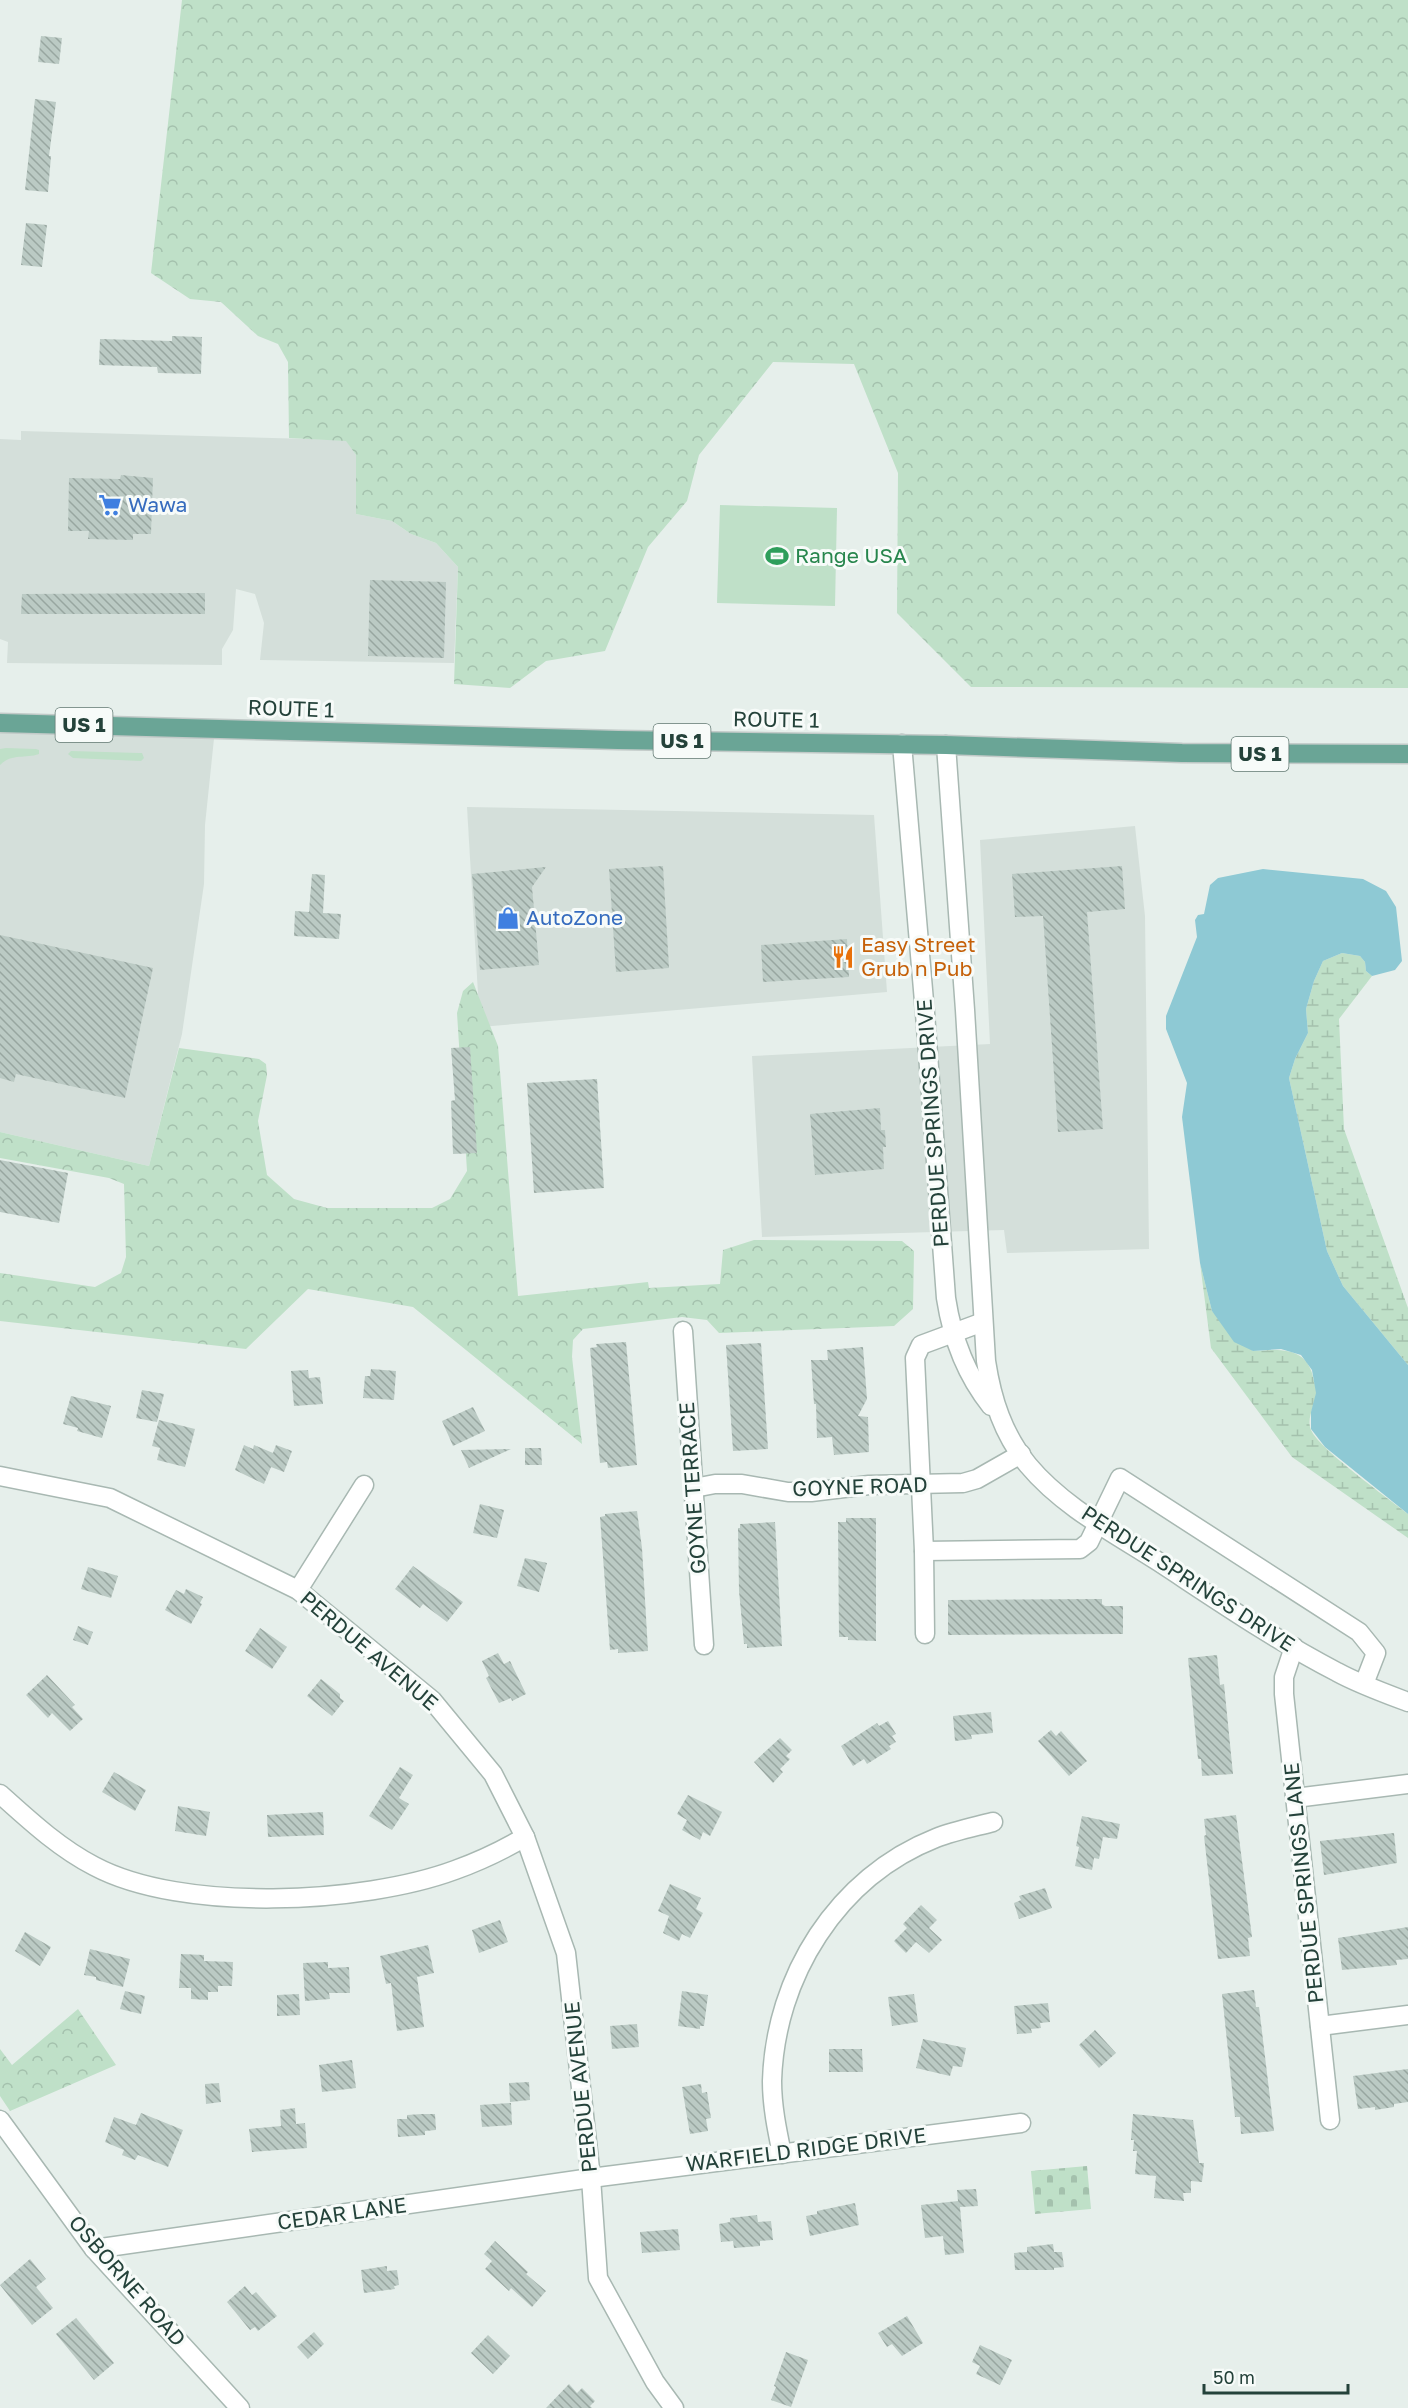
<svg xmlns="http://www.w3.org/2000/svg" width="1408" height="2408" viewBox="0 0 1408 2408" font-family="'Golos Text',sans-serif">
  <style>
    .built { fill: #d4dfda }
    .grass { fill: #bfe0c8 }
    .forest { fill: url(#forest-crowns) }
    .wetland { fill: url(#wetland-marsh) }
    .cemetery { fill: url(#cemetery-stones) }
    .water { fill: #8ec9d4 }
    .building { fill: url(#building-back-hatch) }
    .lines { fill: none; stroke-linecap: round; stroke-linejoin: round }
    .minor-casing { stroke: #a8b8b2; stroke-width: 21 }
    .tertiary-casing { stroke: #a8b8b2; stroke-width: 21 }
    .primary-casing { stroke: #c2cac8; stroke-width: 21 }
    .minor { stroke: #fff; stroke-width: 18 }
    .tertiary { stroke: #fff; stroke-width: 18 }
    .primary { stroke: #6aa596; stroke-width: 18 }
    .labels { text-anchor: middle; stroke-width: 6; stroke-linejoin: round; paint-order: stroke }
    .shield { fill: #f7fbf9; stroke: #637a73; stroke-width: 1.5 }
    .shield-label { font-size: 20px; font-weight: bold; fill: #24423a }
    .shop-label { font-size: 21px; fill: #366cbe; stroke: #f7fbf9; text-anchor: start }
    .leisure-label { font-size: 21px; fill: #27864d; stroke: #f7fbf9; text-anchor: start }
    .street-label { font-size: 21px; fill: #24423a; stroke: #f7fbf9 }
    .food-label { font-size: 21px; fill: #c56008; stroke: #f7fbf9; text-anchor: start }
  </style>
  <defs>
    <pattern id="forest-crowns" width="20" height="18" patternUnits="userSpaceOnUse" patternTransform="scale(1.5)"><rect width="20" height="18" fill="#bfe0c8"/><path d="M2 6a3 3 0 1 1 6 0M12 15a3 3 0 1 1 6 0" fill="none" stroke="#a4c1ad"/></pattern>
    <pattern id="wetland-marsh" width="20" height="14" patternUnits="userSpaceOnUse" patternTransform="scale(1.5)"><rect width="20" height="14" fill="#bfe0c8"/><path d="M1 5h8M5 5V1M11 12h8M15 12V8" fill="none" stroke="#a4c1ad"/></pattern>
    <pattern id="cemetery-stones" width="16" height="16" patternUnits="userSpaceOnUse" patternTransform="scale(1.5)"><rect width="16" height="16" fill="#bfe0c8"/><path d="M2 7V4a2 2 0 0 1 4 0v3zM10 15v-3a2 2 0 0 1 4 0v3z" fill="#a4c1ad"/></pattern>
    <pattern id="building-back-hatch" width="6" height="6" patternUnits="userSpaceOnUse" patternTransform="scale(1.5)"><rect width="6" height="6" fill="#bbcac4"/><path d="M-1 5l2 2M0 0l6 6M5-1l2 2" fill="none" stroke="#98a6a0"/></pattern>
  </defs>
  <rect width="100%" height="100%" fill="#e6efeb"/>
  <g class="built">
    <path d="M21,431L346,440L356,455V514L392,521L411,534L436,543L458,567L454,663L260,660L264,623L255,594L236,589L233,630L222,649V665L7,663L8,642L0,639V439L21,440Z"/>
    <path d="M0,723L215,729L205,825L204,884L182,1034L149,1166L0,1132Z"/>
    <path d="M467,807L874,815L887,992L480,1027Z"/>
    <path d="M1135,826L1145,916L1149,1249L1007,1253L1004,1230L762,1237L752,1056L990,1044L980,840Z"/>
  </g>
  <g class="grass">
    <path d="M720,505L837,508L835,606L717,603Z"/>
    <path d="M6,748L36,749L39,750V754C25,759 12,753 0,765V749Z"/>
    <path d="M71,751L139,753H142L144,758L141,761L73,758L68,754Z"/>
  </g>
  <g class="forest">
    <path d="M182,0H1408V688L971,687L897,613L898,473L854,364L773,362L699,455L687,501L648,547L605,651L546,661L510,688L454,684L458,567L436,543L411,534L392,521L356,514V455L346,441L289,438L288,362L278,344L258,336L221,302L190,299L151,273Z"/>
    <path d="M473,982L498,1046L518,1296L648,1282L649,1288L720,1284L723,1250L754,1240L902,1241L914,1251L913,1309L894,1326L719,1333L707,1320L682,1317L583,1329L573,1340L572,1357L582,1444L413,1307L308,1289L246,1349L0,1321V1273L95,1287L121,1273L126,1257L124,1184L109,1178L0,1158V1132L149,1166L179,1048L259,1059L266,1064L267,1075L258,1121L267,1175L294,1199L327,1208H432L450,1199L467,1171L457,1013L463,991Z"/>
    <path d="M78,2009L116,2065L10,2111L0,2096V2049L12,2065Z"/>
  </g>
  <g class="wetland">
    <path d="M1342,953L1360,956L1365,962L1366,971L1372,976L1339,1019L1344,1129L1408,1308V1365L1343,1286L1327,1251L1289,1078L1295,1059L1308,1033L1306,1009L1314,981L1323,961Z"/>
    <path d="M1200,1263L1212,1311L1253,1351C1281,1349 1308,1346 1314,1381C1315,1385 1317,1390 1316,1394C1315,1406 1306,1418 1311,1430C1319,1449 1389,1499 1408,1514V1538L1292,1457L1211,1348Z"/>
  </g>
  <path class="cemetery" d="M1087,2166L1091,2209L1035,2214L1031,2171Z"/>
  <path class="water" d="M1263,869L1363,879L1386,891L1396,907L1402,961L1395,970L1372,976L1366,971L1365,962L1360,956L1342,953L1323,961L1314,981L1306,1009L1308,1033L1295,1059L1289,1078L1327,1251L1343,1286L1408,1365V1514L1325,1447L1311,1429V1412L1316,1393L1312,1370L1301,1355L1281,1349L1253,1351L1234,1342L1212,1311L1200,1263L1182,1117L1187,1083L1166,1029V1016L1197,937L1195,920L1198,915L1204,914L1210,885L1218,878Z"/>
  <g class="building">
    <path d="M41,36L62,38L59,64L38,62Z"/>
    <path d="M35,99L56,102L49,156H51L48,192L25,190Z"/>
    <path d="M26,223L47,225L42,267L21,265Z"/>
    <path d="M172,336L202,337L201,374L158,373L157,367L99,365L100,339L172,341Z"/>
    <path d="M121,475L153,478L151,534H133V540L88,539L89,531H68L69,478L120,479Z"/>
    <path d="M370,580L446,582L444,658L368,656Z"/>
    <path d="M205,593V614H21L22,594Z"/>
    <path d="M663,866L669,968L616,972L609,869Z"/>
    <path d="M1122,866L1125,909L1087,912L1103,1129L1058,1132L1043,916L1015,917L1012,874Z"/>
    <path d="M546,867L532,887L539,965L480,970L472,874Z"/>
    <path d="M312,874L325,875L323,913L341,914L339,939L294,936L295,911L309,912Z"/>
    <path d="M0,935L153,968L125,1098L16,1074L14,1082L0,1078Z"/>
    <path d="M847,939L849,977L763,982L761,945Z"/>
    <path d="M470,1047L477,1153L453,1154L451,1101L455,1100L451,1048Z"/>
    <path d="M597,1079L604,1188L534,1193L527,1083Z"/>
    <path d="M880,1108L881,1130H885L886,1147H883L884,1169L815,1175L810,1114Z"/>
    <path d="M0,1160L68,1173L59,1223L0,1212Z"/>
    <path d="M626,1342L637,1465L608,1468L607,1462L600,1463L590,1348L597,1347L596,1344Z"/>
    <path d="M761,1343L768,1449L733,1451L726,1345Z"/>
    <path d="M863,1347L867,1399L858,1416L868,1417L869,1452L834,1455L832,1437L817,1438L816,1404H814L811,1360H828L827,1350Z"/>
    <path d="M371,1369L396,1371L394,1400L363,1398L365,1376H370Z"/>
    <path d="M308,1370L309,1378L320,1377L323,1404L294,1406L291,1371Z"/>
    <path d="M142,1390L164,1394L157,1422L136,1418Z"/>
    <path d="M71,1396L111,1406L102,1438L77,1431L78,1428L63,1424Z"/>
    <path d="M473,1407L485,1431L453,1446L442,1421Z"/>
    <path d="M159,1420L195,1429L185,1467L157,1460L160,1448L152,1446Z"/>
    <path d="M244,1445L253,1449L254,1445L273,1453L276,1445L292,1451L284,1472L271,1467L264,1484L235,1470Z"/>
    <path d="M525,1448H541L542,1465H525Z"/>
    <path d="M511,1449L469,1468L461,1450Z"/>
    <path d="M480,1504L504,1510L497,1538L473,1533Z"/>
    <path d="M637,1511L642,1548L648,1651L618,1653V1649L610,1650L600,1517L605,1516V1514Z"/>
    <path d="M846,1518H876V1641L848,1640V1637H839L838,1522H846Z"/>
    <path d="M775,1522L782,1646L747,1648V1644H744L739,1591L738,1528H740V1524Z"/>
    <path d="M525,1558L547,1563L539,1592L517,1586Z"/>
    <path d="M413,1566L463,1602L447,1622L423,1604L420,1608L395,1589Z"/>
    <path d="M88,1567L118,1576L111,1598L81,1589Z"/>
    <path d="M186,1589L203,1597L200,1603L202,1604L191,1624L165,1610L176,1590L184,1594Z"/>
    <path d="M1102,1599V1604L1105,1606H1123V1634L948,1635V1600Z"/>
    <path d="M78,1626L93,1632L88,1645L73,1640Z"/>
    <path d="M260,1628L287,1647L272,1669L245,1651Z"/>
    <path d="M498,1653L504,1664L510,1661L526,1694L512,1701L511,1698L499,1703L486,1678L489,1676L482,1661Z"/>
    <path d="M1217,1655L1220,1685L1224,1684L1233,1774L1202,1776L1201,1759H1198L1188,1658Z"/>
    <path d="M47,1675L75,1705L72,1707L83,1719L70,1731L52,1713L48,1718L26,1695Z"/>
    <path d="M321,1679L340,1694V1698L344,1701L332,1716L307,1696Z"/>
    <path d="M991,1712L993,1733L971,1735L972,1739L955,1741L953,1716Z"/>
    <path d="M888,1721L896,1734L892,1736L896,1742L889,1746L891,1749L867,1764L864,1759L853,1766L841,1746L877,1723L879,1726Z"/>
    <path d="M1051,1730L1056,1736L1061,1731L1087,1761L1069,1776L1038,1741Z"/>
    <path d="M780,1738L792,1750L786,1756L790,1759L780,1769L783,1772L773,1783L754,1762Z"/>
    <path d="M400,1767L413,1775L399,1798L409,1804L392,1830L369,1816Z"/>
    <path d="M114,1772L146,1790L135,1811L102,1792Z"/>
    <path d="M688,1795L722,1812L710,1836L703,1832L700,1840L682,1830L687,1820L677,1814Z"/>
    <path d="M178,1806L210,1812L206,1836L175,1831Z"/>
    <path d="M323,1812L324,1835L268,1837L267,1815Z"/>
    <path d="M1236,1815L1252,1937L1248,1938L1250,1956L1218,1959L1204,1836L1206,1835L1204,1819Z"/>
    <path d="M1082,1816L1120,1824L1117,1839L1103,1837L1099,1859L1094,1858L1092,1870L1075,1866L1079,1847L1076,1846Z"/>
    <path d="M1394,1833L1397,1863L1324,1875L1320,1841Z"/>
    <path d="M670,1884L701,1898L696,1909L703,1913L696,1926L690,1938L682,1934L679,1941L663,1933L669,1916L658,1911Z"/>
    <path d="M1045,1888L1052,1908L1019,1919L1014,1903L1021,1900L1019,1896Z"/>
    <path d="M921,1905L937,1920L929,1928L942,1940L929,1953L916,1942L906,1953L894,1941L907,1928L903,1924Z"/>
    <path d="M500,1920L508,1942L479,1953L472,1930Z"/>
    <path d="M1408,1927V1959L1396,1960L1397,1965L1342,1970L1338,1938Z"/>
    <path d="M25,1932L51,1947L40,1966L15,1951Z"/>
    <path d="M428,1945L434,1973L417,1977L424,2027L397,2031L391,1983L386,1984L380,1956Z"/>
    <path d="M90,1949L130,1959L123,1987L96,1980V1977L84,1975Z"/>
    <path d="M181,1954L204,1955V1961L233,1962L232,1986H218V1992H208V2000L191,1999V1988H179Z"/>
    <path d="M328,1962V1968L349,1967L350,1993H329L330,1999L305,2001L303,1963Z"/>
    <path d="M1254,1990L1256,2007H1259L1274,2131L1241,2134L1240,2117H1235L1222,1994Z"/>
    <path d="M125,1991L145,1996L141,2014L120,2009Z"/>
    <path d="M682,1991L708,1995L704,2026H700V2029L678,2026Z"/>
    <path d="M299,1994L300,2015L277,2016V1995Z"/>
    <path d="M914,1994L918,2022L892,2026L888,1997Z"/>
    <path d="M1048,2003L1050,2022L1040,2023L1041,2028L1031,2029L1032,2033L1017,2034L1014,2006Z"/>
    <path d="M637,2024L639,2047L612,2049L610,2026Z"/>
    <path d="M1095,2030L1116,2053L1099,2068L1079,2045Z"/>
    <path d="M923,2039L966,2048L962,2067L953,2066L950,2076L916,2068Z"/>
    <path d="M829,2049H862L863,2072H829Z"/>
    <path d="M352,2060L356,2088L322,2092L319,2065Z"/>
    <path d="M1408,2069V2102L1394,2104V2107L1375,2110V2107L1358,2109L1353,2076Z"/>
    <path d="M529,2082L530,2100L510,2102L509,2083Z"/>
    <path d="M219,2083L221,2102L206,2104L205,2084Z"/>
    <path d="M701,2084L702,2093L707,2092L711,2118L706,2119L708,2131L690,2134L682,2087Z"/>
    <path d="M511,2103L512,2125L482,2127L480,2105Z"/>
    <path d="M295,2108L296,2124L305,2123L307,2148L252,2152L249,2129L281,2126L280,2110Z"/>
    <path d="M141,2113L183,2130L168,2167L138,2155L135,2160L122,2155L124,2150L105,2142L114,2117L136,2125Z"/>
    <path d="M422,2114H435L436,2130L425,2131V2135L398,2137L397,2119H407V2115Z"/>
    <path d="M1133,2114L1193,2120L1199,2163H1204L1202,2182L1191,2181V2193H1183L1184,2201L1154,2198L1156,2176L1135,2174L1137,2151H1133L1134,2140H1131Z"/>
    <path d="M976,2189L978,2206L960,2207L964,2253L945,2255L943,2236L925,2238L921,2205L958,2201L957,2190Z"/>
    <path d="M855,2203L859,2225L810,2236L806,2216L817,2214V2211Z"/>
    <path d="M757,2215L758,2222L771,2221L773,2240L760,2241V2246L734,2248L733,2241L721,2242L719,2224L730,2222V2218Z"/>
    <path d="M678,2229L680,2250L642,2253L640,2232Z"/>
    <path d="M495,2241L528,2272L526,2274L546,2291L532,2307L511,2288L509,2291L485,2269L492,2261L484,2254Z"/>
    <path d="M1053,2244L1054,2252H1062L1064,2267L1054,2268V2270H1015L1014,2253L1027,2252V2247Z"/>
    <path d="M30,2259L46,2279L36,2287L53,2308L32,2325L0,2285Z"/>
    <path d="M387,2266V2271L397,2270L399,2285L394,2286L395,2289L364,2293L361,2270Z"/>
    <path d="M245,2286L252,2295L256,2292L277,2316L258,2331L255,2327L250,2330L227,2302Z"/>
    <path d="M907,2316L923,2343L902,2356L892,2344L887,2347L878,2333Z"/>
    <path d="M76,2318L114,2363L94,2380L56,2334Z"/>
    <path d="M314,2332L324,2344L308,2359L297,2347Z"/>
    <path d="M488,2335L510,2356L493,2374L471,2353Z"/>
    <path d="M980,2345L1012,2360L1000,2385L976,2374L980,2366L972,2362Z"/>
    <path d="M786,2352L808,2360L791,2407L771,2400L776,2387L774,2386Z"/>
    <path d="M569,2384L577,2393L582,2388L595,2401L590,2406L592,2408H546Z"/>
  </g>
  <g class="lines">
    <g class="minor-casing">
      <g id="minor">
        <path d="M902,744L925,1013L946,1298C952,1337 966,1375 991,1406"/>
        <path d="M946,745L965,1010L986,1361C992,1400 1003,1434 1028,1465C1063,1507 1114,1533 1159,1562C1217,1600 1275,1640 1337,1672C1359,1684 1384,1693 1408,1702"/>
        <path d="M983,1322L921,1345L915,1358L924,1551L1080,1549L1089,1542L1120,1478L1359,1632L1376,1653L1364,1684"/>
        <path d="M683,1331L704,1645"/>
        <path d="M0,1476L110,1498L298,1590L432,1700L493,1774L525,1837L566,1953L591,2178L598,2278L655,2382L674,2408"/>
        <path d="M694,1488L715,1484H742L788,1492H811L869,1485L963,1483L977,1479L1021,1454"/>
        <path d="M924,1551L925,1634"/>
        <path d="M298,1590L364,1485"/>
        <path d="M1294,1647L1284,1677V1694L1330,2120"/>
        <path d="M0,1794C29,1820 59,1848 94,1866C182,1913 363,1904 455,1870C480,1861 503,1850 525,1837"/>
        <path d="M1295,1798L1408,1784"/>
        <path d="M1320,2026L1408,2015"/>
        <path d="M782,2154C777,2130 772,2106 772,2081C775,1977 837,1877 936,1838C954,1831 974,1827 993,1822"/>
        <path d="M94,2249L591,2178L1021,2123"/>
      </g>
    </g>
    <g class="tertiary-casing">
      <path id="tertiary" d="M0,2120L94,2249L240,2408"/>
    </g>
    <g class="primary-casing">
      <path id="primary" d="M0,723L618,740L946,745L1182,753L1408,754"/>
    </g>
    <use href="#minor" class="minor"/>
    <use href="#tertiary" class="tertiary"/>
    <use href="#primary" class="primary"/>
  </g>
  <defs>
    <g id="supermarket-bare" transform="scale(1.8)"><path d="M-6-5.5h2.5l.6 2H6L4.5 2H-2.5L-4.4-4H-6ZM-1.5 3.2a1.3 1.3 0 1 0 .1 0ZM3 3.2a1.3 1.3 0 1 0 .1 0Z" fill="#3f7fe0" stroke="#f7fbf9" stroke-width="2.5" paint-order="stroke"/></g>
    <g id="stadium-bare" transform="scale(1.8)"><path d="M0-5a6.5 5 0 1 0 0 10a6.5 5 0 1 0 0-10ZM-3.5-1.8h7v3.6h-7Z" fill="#2e9e5b" stroke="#f7fbf9" stroke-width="2.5" paint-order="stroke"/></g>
    <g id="shop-bare" transform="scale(1.8)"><path d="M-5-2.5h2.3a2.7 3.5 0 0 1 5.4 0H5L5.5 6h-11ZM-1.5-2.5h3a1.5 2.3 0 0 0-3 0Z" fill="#3f7fe0" stroke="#f7fbf9" stroke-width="2.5" paint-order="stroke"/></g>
    <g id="restaurant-bare" transform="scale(1.8)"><path d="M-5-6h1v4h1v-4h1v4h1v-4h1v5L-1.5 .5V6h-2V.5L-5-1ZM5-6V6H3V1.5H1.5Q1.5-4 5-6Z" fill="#e8710a" stroke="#f7fbf9" stroke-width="2.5" paint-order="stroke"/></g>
  </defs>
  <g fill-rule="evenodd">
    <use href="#supermarket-bare" x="110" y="505"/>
    <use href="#stadium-bare" x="777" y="556"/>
    <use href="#shop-bare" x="508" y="918"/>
    <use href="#restaurant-bare" x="843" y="957"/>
  </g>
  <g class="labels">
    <g class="shield">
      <rect x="55.5" y="708" width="57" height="34" rx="4.5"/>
      <rect x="653.5" y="724" width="57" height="34" rx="4.5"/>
      <rect x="1231.5" y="737" width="57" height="34" rx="4.5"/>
    </g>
    <g class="shield-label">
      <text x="84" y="732">US 1</text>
      <text x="682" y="748">US 1</text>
      <text x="1260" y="761">US 1</text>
    </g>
    <g class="shop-label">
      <text x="128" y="512">Wawa</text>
      <text x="526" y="925">AutoZone</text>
    </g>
    <g class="leisure-label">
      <text x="795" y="563">Range USA</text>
    </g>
    <g class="street-label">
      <text transform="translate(291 709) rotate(2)" y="7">ROUTE 1</text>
      <text transform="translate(776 720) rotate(1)" y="7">ROUTE 1</text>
      <text transform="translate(933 1123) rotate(-94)" y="7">PERDUE SPRINGS DRIVE</text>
      <text transform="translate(860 1487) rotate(-2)" y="7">GOYNE ROAD</text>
      <text transform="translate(693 1488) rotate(-94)" y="7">GOYNE TERRACE</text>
      <text transform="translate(1188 1579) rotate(33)" y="7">PERDUE SPRINGS DRIVE</text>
      <text transform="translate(369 1651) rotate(40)" y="7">PERDUE AVENUE</text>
      <text transform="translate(1304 1883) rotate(-96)" y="7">PERDUE SPRINGS LANE</text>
      <text transform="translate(581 2087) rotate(-96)" y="7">PERDUE AVENUE</text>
      <text transform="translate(806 2150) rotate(-7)" y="7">WARFIELD RIDGE DRIVE</text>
      <text transform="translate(342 2214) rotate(-8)" y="7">CEDAR LANE</text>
      <text transform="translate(127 2281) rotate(49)" y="7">OSBORNE ROAD</text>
    </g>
    <g class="food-label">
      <text x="861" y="952">Easy Street<tspan x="861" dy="24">Grub n Pub</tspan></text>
    </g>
  </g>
  <path d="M1204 2384v9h144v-9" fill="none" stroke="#24423a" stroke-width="3"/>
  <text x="1213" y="2384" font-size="18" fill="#24423a" stroke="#f7fbf9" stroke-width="4.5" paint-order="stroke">50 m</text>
</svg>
